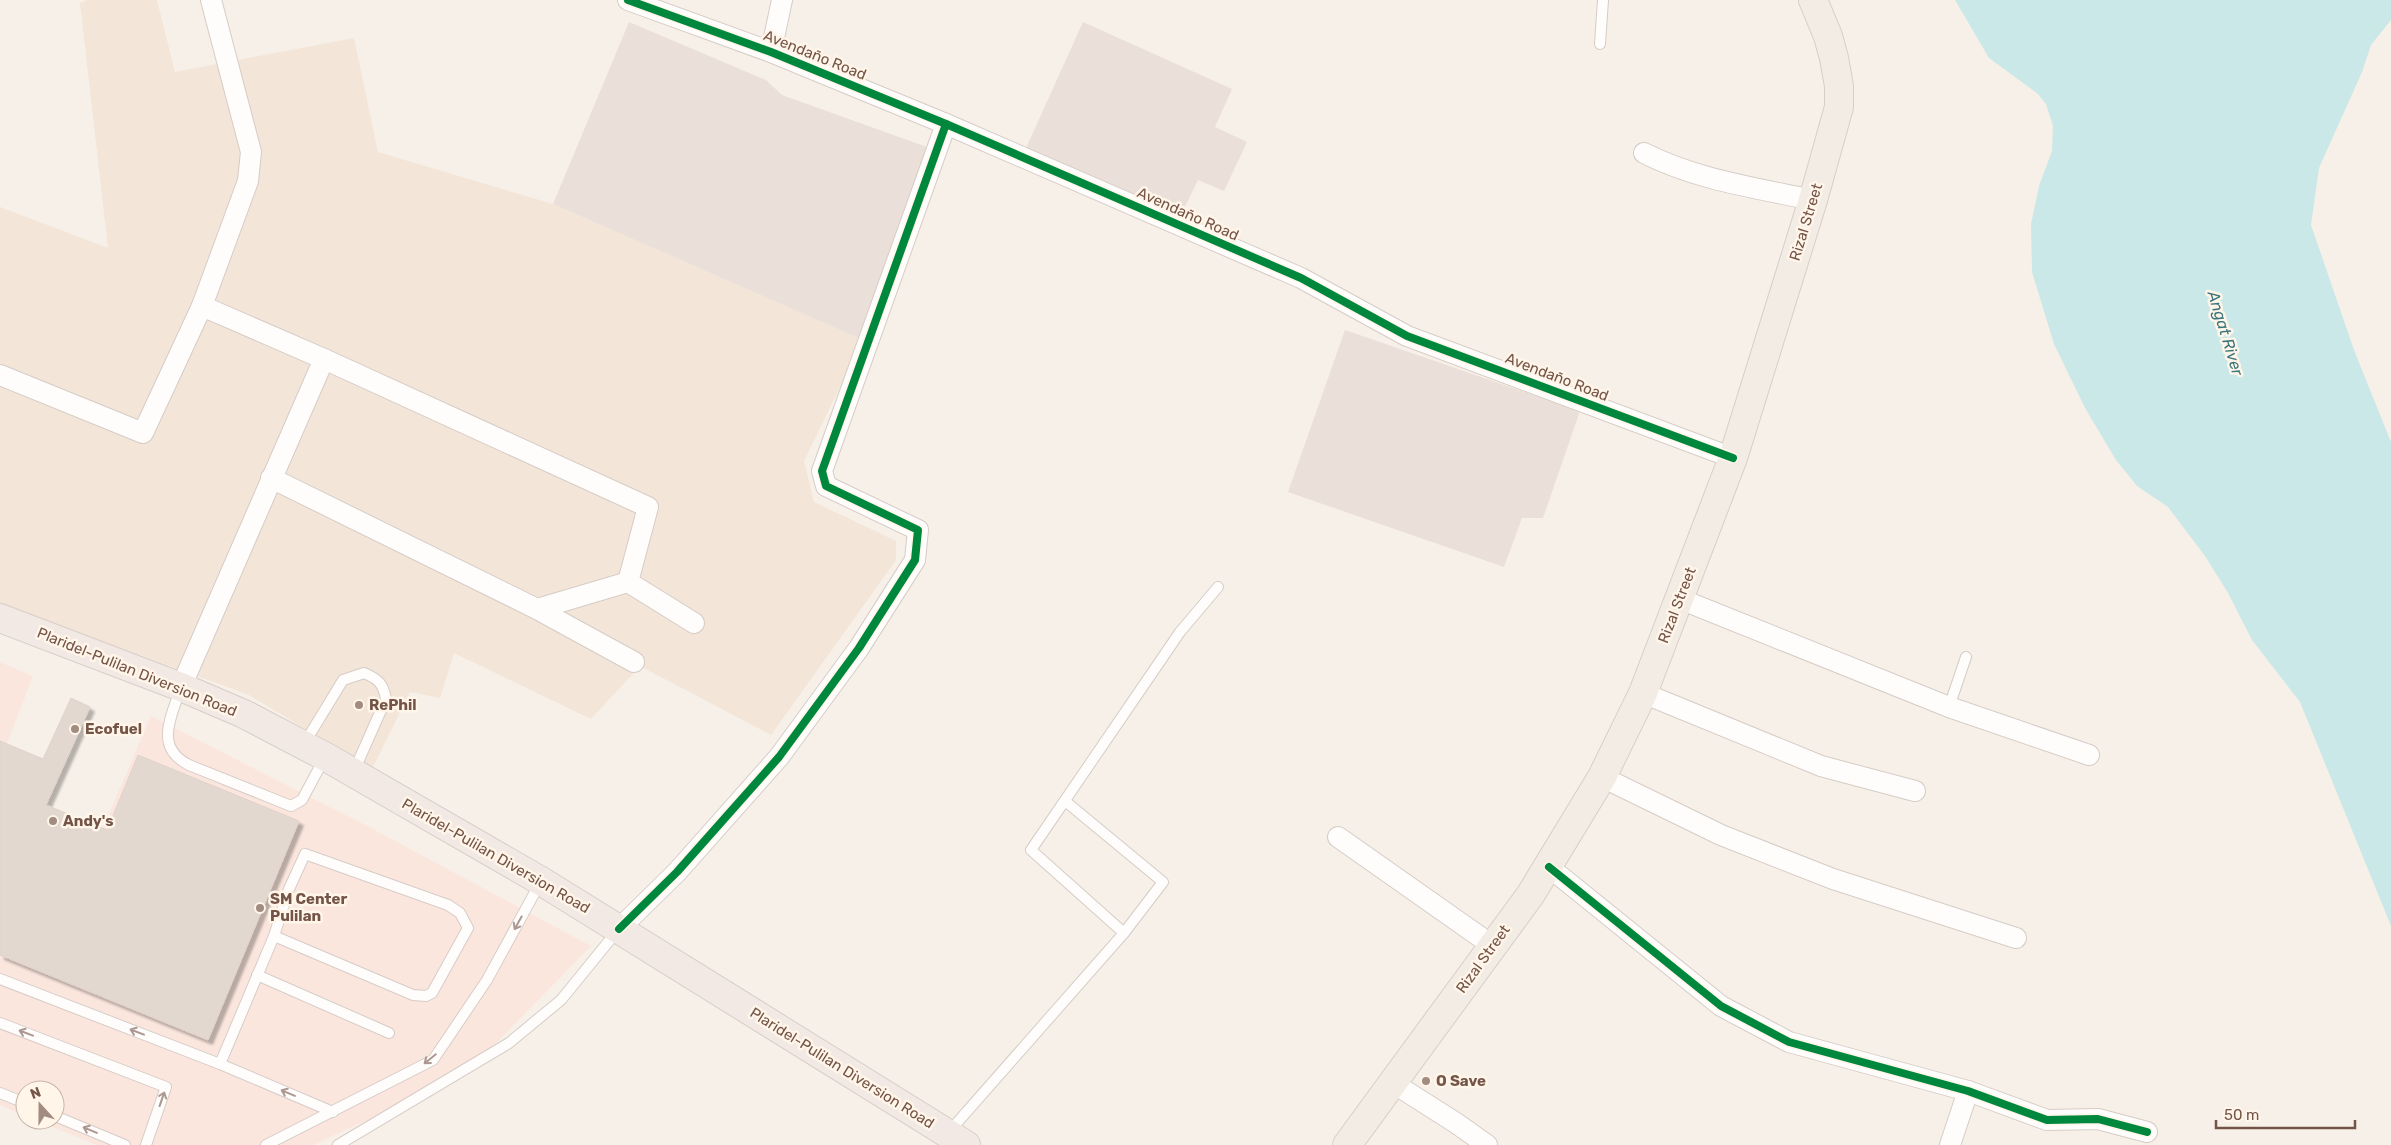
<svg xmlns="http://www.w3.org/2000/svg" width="2391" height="1145" viewBox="0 0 2391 1145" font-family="Rubik,sans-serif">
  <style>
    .residential { fill: #f3e5d8 }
    .commercial { fill: #fbe6de }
    .industrial { fill: #eae0d9 }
    .water { fill: #cae8e7 }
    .building { fill: #e3d8d0; stroke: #e0d2ca; filter: url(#shadow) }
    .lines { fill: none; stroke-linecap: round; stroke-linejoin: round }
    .service-casing { stroke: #d6ccc6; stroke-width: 12 }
    .minor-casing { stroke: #d6ccc6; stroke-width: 22 }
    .primary-casing { stroke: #d8cdc8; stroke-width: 30 }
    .trunk-casing { stroke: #d8cdc8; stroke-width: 30 }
    .service { stroke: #fefdfc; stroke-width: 10 }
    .minor { stroke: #fefdfc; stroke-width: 20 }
    .primary { stroke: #f3ece4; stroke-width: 28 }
    .trunk { stroke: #f2e9e4; stroke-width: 28 }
    .cycleway-casing { stroke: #fff5e9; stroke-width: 11 }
    .cycleway { stroke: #00873e; stroke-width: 8 }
    .oneway { stroke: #ac9890 }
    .poi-dot { fill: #a28b80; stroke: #fff5e9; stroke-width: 2 }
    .labels { text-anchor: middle; stroke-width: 5; stroke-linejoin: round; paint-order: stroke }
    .street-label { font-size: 15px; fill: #755448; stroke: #fff5e9 }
    .poi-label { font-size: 15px; font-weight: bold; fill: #755448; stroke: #fff5e9; text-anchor: start }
    .water-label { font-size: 16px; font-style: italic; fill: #3b767c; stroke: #fff5e9 }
  </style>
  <defs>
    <filter id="shadow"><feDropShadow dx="4.5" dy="4.5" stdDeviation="1" flood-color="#0004"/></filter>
  </defs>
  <rect width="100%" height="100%" fill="#f7f0e8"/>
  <path class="residential" d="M87,0H157L175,72L354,38L378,152L553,204L863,340L804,461L814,502L896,541V560L771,735L640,666L591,719L454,653L440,698L410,692L372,769L249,695L0,604V207L108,248L80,3Z"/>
  <g class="commercial">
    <path d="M0,662L33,676L0,761Z"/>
    <path d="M151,716L371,828L591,946L465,1075L313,1145H96L36,1120H55V1090H25V1116L0,1105V835L85,870Z"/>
  </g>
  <g class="industrial">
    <path d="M629,22L766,80L782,95L938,151L863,340L553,204Z"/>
    <path d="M1083,22L1232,89L1215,127L1247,142L1224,191L1198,180L1182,213L1160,220L1022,157Z"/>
    <path d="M1345,330L1580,411L1543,518H1522L1504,567L1288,492Z"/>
  </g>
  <path class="water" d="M1955,0H2391V20L2371,45L2362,72L2319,168L2311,225L2354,350L2391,442V926L2300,702L2252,640L2228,593L2205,556L2168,507L2137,486L2116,460L2085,408L2054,344L2032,272L2031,224L2039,186L2052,151L2053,126L2046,104L2038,94L1989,58Z"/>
  <path class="building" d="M71,698L90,707L46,805L107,830L138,755L299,821L208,1040L0,955V741L43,759Z"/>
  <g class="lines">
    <g class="service-casing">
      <g id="service">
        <path d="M1600,44L1603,0"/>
        <path d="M181,687C172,716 153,747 189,765L291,806L302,800L325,757"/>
        <path d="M1949,707L1966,657"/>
        <path d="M304,744L343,680L364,673C378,679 383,683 386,699L354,771"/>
        <path d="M1065,801L1163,882L1124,933"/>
        <path d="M257,975L389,1033"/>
        <path d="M0,979L220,1064L333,1112"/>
        <path d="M0,1023L166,1087L146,1145"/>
        <path d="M220,1064L274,936L289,889L305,854L448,905L460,913L468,928L432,993L426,996L413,995L274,936"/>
        <path d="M0,1093L25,1103"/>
        <path d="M55,1116L125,1145"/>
        <path d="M948,1133L1124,933L1031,850L1180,632L1218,587"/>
        <path d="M266,1145L433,1060L487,980L541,881"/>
        <path d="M338,1145L509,1043L561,1000L618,930"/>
      </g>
    </g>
    <g class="minor-casing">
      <g id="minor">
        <path d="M628,0L771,52L946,124L1301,278L1407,336L1733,458"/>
        <path d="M771,52L782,0"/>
        <path d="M1644,153C1697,180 1756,188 1813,200"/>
        <path d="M202,306L324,359L648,507L628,582L537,609"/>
        <path d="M0,375L143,433L202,306L248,181L251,152L211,0"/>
        <path d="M271,478L537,609L634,662"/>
        <path d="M628,582L694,623"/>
        <path d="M1680,599L1949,707L2089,755"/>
        <path d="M181,687L324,359"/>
        <path d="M1643,693L1821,766L1915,791"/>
        <path d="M1602,777L1721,835L1833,879L2016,938"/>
        <path d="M1338,837L1493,946"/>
        <path d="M1549,867L1721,1006L1789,1042L1968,1091L2047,1120L2098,1119L2147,1132"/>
        <path d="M619,929L677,872L779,757L859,648L915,560L918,530L826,486L822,471L946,124"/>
        <path d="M1393,1083L1456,1123L1487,1145"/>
        <path d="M1950,1145L1968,1091"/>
      </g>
    </g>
    <g class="primary-casing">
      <path id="primary" d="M1347,1145L1531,894L1602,777L1643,693L1733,458L1813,200L1839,107V86L1834,58L1828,36L1813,0"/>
    </g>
    <g class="trunk-casing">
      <path id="trunk" d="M0,618L181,687L244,714L326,757L541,881L966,1145"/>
    </g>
    <use href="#service" class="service"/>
    <use href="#minor" class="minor"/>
    <use href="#primary" class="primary"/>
    <use href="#trunk" class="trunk"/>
    <g class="cycleway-casing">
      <g id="cycleway">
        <path d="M628,0L771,52L946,124L1301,278L1407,336L1733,458"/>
        <path d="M1549,867L1721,1006L1789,1042L1968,1091L2047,1120L2098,1119L2147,1132"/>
        <path d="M619,929L677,872L779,757L859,648L915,560L918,530L826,486L822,471L946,124"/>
      </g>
    </g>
    <use href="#cycleway" class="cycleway"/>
  </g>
  <defs><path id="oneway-shaft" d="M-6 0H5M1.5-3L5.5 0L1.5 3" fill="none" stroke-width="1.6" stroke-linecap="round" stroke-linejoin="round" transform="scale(1.25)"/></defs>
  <g class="oneway">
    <use href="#oneway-shaft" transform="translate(518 923) rotate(119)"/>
    <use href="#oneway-shaft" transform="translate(137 1032) rotate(-159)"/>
    <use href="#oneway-shaft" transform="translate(26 1033) rotate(-159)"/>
    <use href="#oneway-shaft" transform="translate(430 1059) rotate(141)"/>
    <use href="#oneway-shaft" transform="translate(288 1093) rotate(-157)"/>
    <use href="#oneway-shaft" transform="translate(162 1099) rotate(-71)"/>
    <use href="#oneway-shaft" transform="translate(90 1130) rotate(-157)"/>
  </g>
  <g class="poi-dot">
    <circle cx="359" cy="705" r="5"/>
    <circle cx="75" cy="729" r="5"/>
    <circle cx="53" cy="821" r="5"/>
    <circle cx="260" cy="908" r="5"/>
    <circle cx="1426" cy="1081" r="5"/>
  </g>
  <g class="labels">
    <g class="street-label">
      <text transform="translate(815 55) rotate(22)" y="5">Avendaño Road</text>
      <text transform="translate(1188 214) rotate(24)" y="5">Avendaño Road</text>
      <text transform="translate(1806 222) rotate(-73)" y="5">Rizal Street</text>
      <text transform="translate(1557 377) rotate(21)" y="5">Avendaño Road</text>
      <text transform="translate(1677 605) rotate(-69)" y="5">Rizal Street</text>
      <text transform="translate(137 672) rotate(22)" y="5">Plaridel-Pulilan Diversion Road</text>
      <text transform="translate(496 856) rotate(30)" y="5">Plaridel-Pulilan Diversion Road</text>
      <text transform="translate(1483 959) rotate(-54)" y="5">Rizal Street</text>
      <text transform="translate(842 1068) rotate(32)" y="5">Plaridel-Pulilan Diversion Road</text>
    </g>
    <g class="poi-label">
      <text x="369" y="710">RePhil</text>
      <text x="85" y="734">Ecofuel</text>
      <text x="63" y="826">Andy's</text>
      <text x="270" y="904">SM Center<tspan x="270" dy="17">Pulilan</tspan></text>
      <text x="1436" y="1086">O Save</text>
    </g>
    <g class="water-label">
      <text transform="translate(2226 333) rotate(73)" y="6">Angat River</text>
    </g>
  </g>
  <g transform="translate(40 1105) rotate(339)"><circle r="24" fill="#fff5e9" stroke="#c8b5a9"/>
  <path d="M0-4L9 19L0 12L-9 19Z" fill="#a28b80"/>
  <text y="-8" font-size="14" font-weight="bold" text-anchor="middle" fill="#755448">N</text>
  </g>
  <path d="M2216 1120v8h139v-8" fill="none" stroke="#755448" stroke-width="2.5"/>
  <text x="2224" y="1120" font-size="15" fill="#755448" stroke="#fff5e9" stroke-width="4" paint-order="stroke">50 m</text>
</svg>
